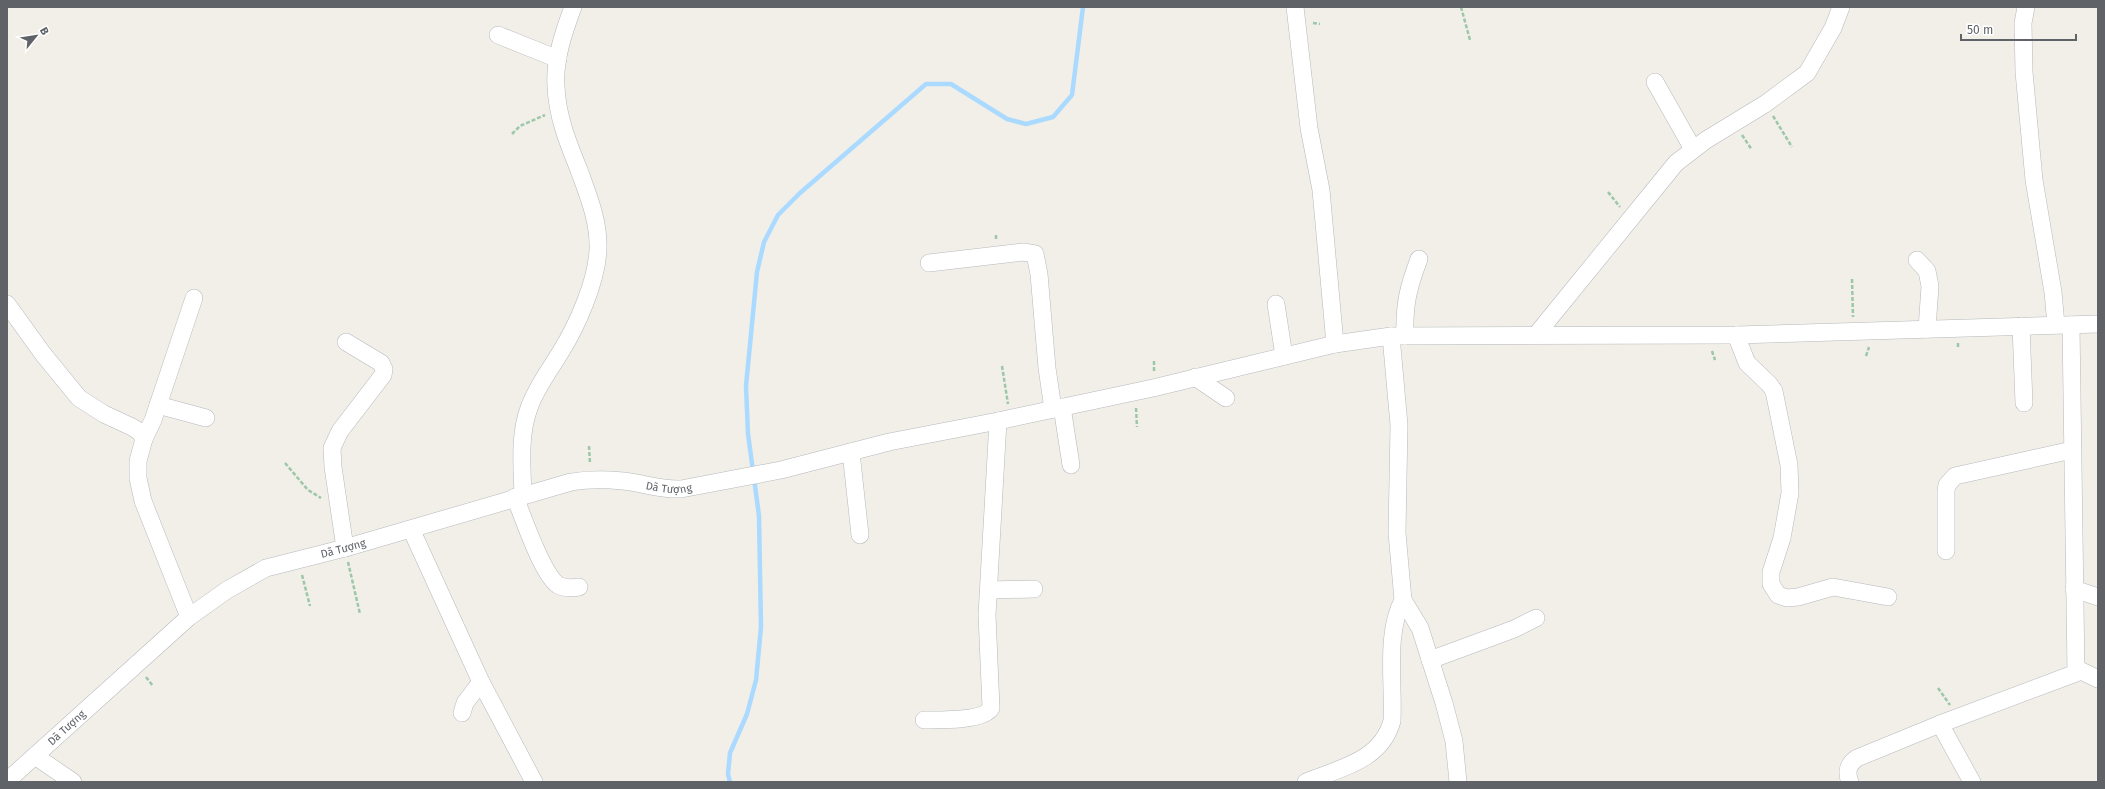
<svg xmlns="http://www.w3.org/2000/svg" width="2105" height="789" viewBox="0 0 2105 789" font-family="'Fira Sans',sans-serif">
  <style>
    .lines { fill: none; stroke-linecap: round; stroke-linejoin: round }
    .stream { stroke: #aadaff; stroke-width: 4.5 }
    .minor-casing { stroke: #b5b8bc; stroke-width: 18 }
    .path { stroke: #9cc7a9; stroke-width: 2.5; stroke-dasharray: 4 2; stroke-linecap: butt }
    .minor { stroke: #fff; stroke-width: 17 }
    .labels { text-anchor: middle; stroke-width: 4; stroke-linejoin: round; paint-order: stroke }
    .street-label { font-size: 11px; fill: #5f6368; stroke: #fff }
  </style>
  <rect width="100%" height="100%" fill="#f1efe8"/>
  <g class="lines">
    <g class="stream">
      <path d="M753,471L748,434L746,386L757,272L764,242L778,215L800,193L926,84H951L1007,119L1026,124L1053,117L1072,95L1083,7"/>
      <path d="M730,782L728,774L730,753L747,714L756,680L761,627L759,516L754,478"/>
    </g>
    <g class="minor-casing">
      <g id="minor">
        <path d="M1295,7L1309,128L1321,190L1335,344"/>
        <path d="M2026,7L2023,23L2024,72L2034,180L2053,292L2056,325"/>
        <path d="M498,35L558,59"/>
        <path d="M1655,82L1693,149"/>
        <path d="M1917,260L1927,271L1930,286L1927,329"/>
        <path d="M929,263L1023,252L1035,254L1039,274L1047,368L1053,409"/>
        <path d="M7,304L43,354L79,398L104,414L132,427L140,432L144,439L138,461V478L143,501L189,617"/>
        <path d="M1276,304L1284,356"/>
        <path d="M2021,326L2024,403"/>
        <path d="M1536,335L1676,163L1706,140L1765,104L1807,73L1833,28L1841,7"/>
        <path d="M1736,335L1747,363L1769,384L1774,391L1789,465L1790,493L1782,538L1771,572V584L1778,595L1787,598L1798,597L1833,587L1888,597"/>
        <path d="M1405,336C1404,305 1408,288 1419,259"/>
        <path d="M1195,377L1226,398"/>
        <path d="M158,405L206,418"/>
        <path d="M1062,407L1071,465"/>
        <path d="M144,439L153,420L194,298"/>
        <path d="M851,452L860,535"/>
        <path d="M523,495C522,466 519,435 529,408C536,388 549,371 560,353C577,326 597,281 598,249C599,221 588,195 579,170C568,143 557,116 556,86C554,60 564,31 573,7"/>
        <path d="M515,497C523,517 542,574 558,585C565,589 573,588 579,587"/>
        <path d="M411,529L481,682L534,782"/>
        <path d="M345,548L333,467L332,448L340,431L383,375L384,369L381,363L346,342"/>
        <path d="M1946,551V491L1947,485L1955,476L2072,450"/>
        <path d="M2074,589L2098,597"/>
        <path d="M989,590L1034,589"/>
        <path d="M1403,600L1420,628L1444,703L1454,741L1458,782"/>
        <path d="M1430,660L1514,629L1536,618"/>
        <path d="M2077,669L2098,679"/>
        <path d="M462,713L465,703L481,682"/>
        <path d="M924,720C939,720 984,721 991,708L987,615L998,421"/>
        <path d="M1940,724L1972,782"/>
        <path d="M35,756L73,782"/>
        <path id="s1" d="M7,781L189,617L227,590L266,568L345,548L571,482C588,479 605,479 623,481C643,483 660,490 681,489L781,470L889,442L998,421L1153,388L1335,344L1391,336L1736,335L2098,324"/>
        <path d="M1306,782C1340,768 1381,761 1392,721C1394,684 1385,633 1403,600L1397,533L1399,425L1391,336"/>
        <path d="M1850,782C1846,772 1848,764 1857,758L1940,724L2076,673L2071,325"/>
      </g>
    </g>
    <g class="path">
      <path d="M1461,7L1470,40"/>
      <path d="M1313,23L1320,24"/>
      <path d="M1773,116L1792,147"/>
      <path d="M512,134L520,126L545,115"/>
      <path d="M1742,135L1752,150"/>
      <path d="M1608,192L1620,207"/>
      <path d="M996,239V233"/>
      <path d="M1852,279L1853,317"/>
      <path d="M1958,343V349"/>
      <path d="M1712,351L1715,360"/>
      <path d="M1866,356L1869,347"/>
      <path d="M1002,366L1008,404"/>
      <path d="M1154,371V359"/>
      <path d="M1136,408L1137,427"/>
      <path d="M589,446L590,464"/>
      <path d="M285,463L308,490L321,498"/>
      <path d="M348,562L360,614"/>
      <path d="M302,575L310,606"/>
      <path d="M146,677L153,686"/>
      <path d="M1938,688L1950,705"/>
    </g>
    <use href="#minor" class="minor"/>
  </g>
  <g class="labels">
    <g class="street-label">
      <text dy="4" stroke="none"><textPath href="#s1" startOffset="752">Dã Tượng</textPath></text>
      <text dy="4" stroke="none"><textPath href="#s1" startOffset="416">Dã Tượng</textPath></text>
      <text dy="4" stroke="none"><textPath href="#s1" startOffset="80">Dã Tượng</textPath></text>
    </g>
  </g>
  <rect width="2105" height="789" fill="none" stroke="#5f6368" stroke-width="16"/>
  <g transform="translate(36 36) rotate(60)" stroke="#ffffff" stroke-width="3" paint-order="stroke">
  <path d="M0-3L7 15L0 10L-7 15Z" fill="#5f6368"/>
  <text y="-6" font-size="11" font-weight="bold" text-anchor="middle" fill="#5f6368">B</text>
  </g>
  <path d="M1961 34v6h115v-6" fill="none" stroke="#5f6368" stroke-width="2"/>
  <text x="1967" y="34" font-size="12" fill="#5f6368" stroke="#ffffff" stroke-width="3" paint-order="stroke">50 m</text>
</svg>
